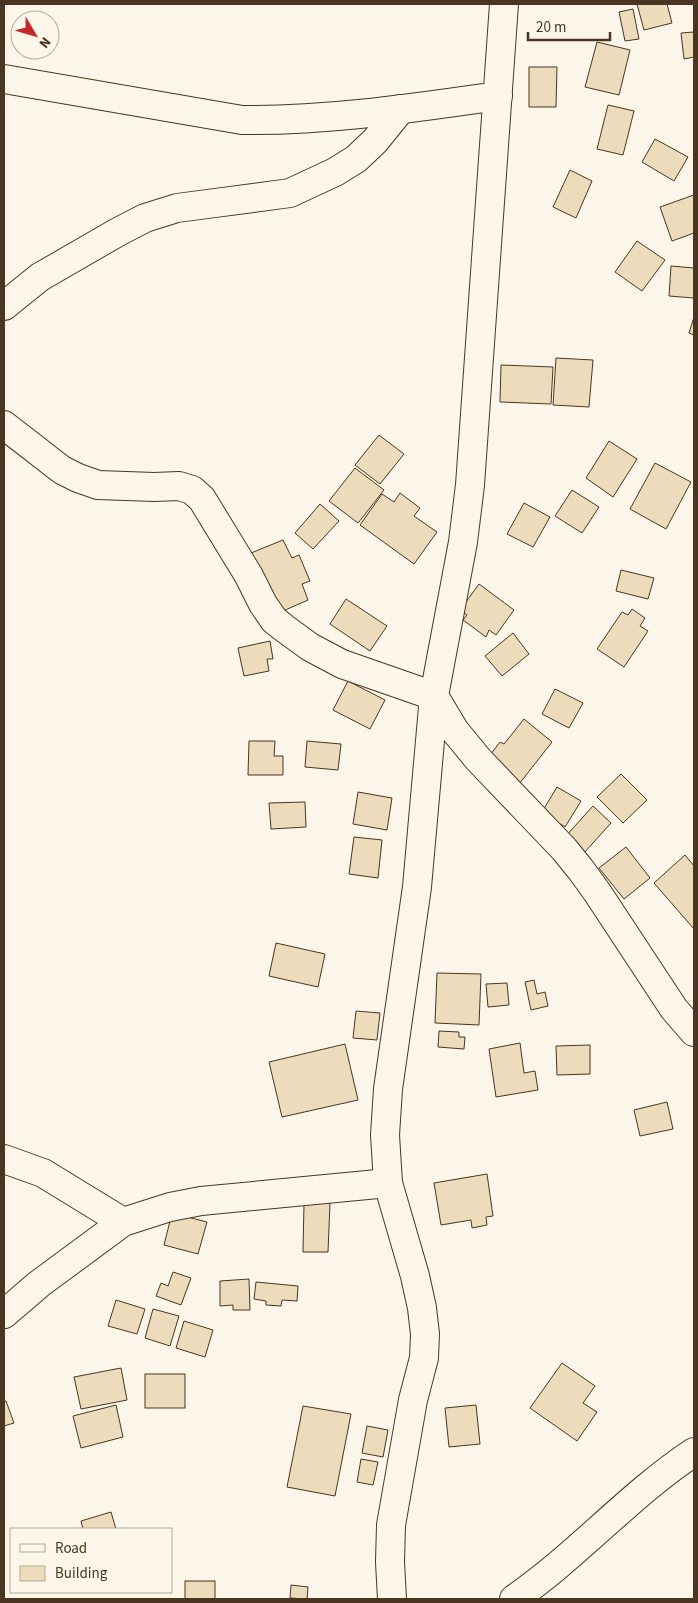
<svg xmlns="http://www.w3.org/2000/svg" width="698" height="1603" viewBox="0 0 698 1603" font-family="'Source Sans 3',sans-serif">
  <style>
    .building { fill: #ecdcbc; stroke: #4a3520 }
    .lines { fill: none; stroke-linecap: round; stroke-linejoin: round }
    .minor-casing { stroke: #4a3520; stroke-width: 30 }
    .minor { stroke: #fbf6e9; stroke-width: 28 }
  </style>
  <rect width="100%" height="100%" fill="#fbf6e9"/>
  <g class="building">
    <path d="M637,4H667L672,23L644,30Z"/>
    <path d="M633,9L639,39L625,41L619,12Z"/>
    <path d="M694,32V57L684,59L681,33Z"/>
    <path d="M597,42L630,50L619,95L585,87Z"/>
    <path d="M529,67H557L556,107H529Z"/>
    <path d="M608,105L634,111L623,155L597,149Z"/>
    <path d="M655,139L688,157L674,181L642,162Z"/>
    <path d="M570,170L592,181L576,218L553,207Z"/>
    <path d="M694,195V233L672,241L660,207Z"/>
    <path d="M637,241L665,260L642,291L615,272Z"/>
    <path d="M671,266L694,268V298L669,296Z"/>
    <path d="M694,317V335L689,333Z"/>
    <path d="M556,358L593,360L589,407L553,405Z"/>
    <path d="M501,365L553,367L551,404L500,402Z"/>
    <path d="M379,435L404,454L380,484L355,465Z"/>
    <path d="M609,441L637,459L613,497L586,478Z"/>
    <path d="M655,463L691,482L666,529L630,509Z"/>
    <path d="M355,468L384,490L358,523L329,501Z"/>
    <path d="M572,490L599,507L582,533L555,516Z"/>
    <path d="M400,493L420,508L414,516L437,532L414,564L360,525L382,494L394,502Z"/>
    <path d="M524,503L550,517L533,547L507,534Z"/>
    <path d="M320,504L339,521L313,549L295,533Z"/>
    <path d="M283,540L292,558L299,555L310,581L302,584L308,600L276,614L251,553Z"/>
    <path d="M621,570L654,578L648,599L616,591Z"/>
    <path d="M479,584L514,610L496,635L489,630L486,637L463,620L467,615L460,610Z"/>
    <path d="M346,599L387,626L370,651L330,624Z"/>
    <path d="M632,609L645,618L640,626L648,631L624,667L597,649L622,612L628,615Z"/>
    <path d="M513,633L529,654L502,676L485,656Z"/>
    <path d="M270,641L273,659H267L269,671L244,676L238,648Z"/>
    <path d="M348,681L385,700L370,729L333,710Z"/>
    <path d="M555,689L583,703L569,728L542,714Z"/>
    <path d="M524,719L552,742L519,784L487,759L500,742L504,744Z"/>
    <path d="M249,741H275L274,756H283V775H248Z"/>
    <path d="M307,741L341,744L338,770L305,767Z"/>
    <path d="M621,774L647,800L623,823L597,797Z"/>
    <path d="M557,787L581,801L565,827L542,812Z"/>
    <path d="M358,792L392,798L387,830L353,824Z"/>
    <path d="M305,802L306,827L271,829L269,803Z"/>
    <path d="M593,806L611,823L583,854L565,837Z"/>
    <path d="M354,837L382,840L378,878L349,874Z"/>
    <path d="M626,847L650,878L624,899L599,868Z"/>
    <path d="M685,855L694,866V929L654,883Z"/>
    <path d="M276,943L325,954L318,987L269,976Z"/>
    <path d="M437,973L481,974L479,1025L435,1023Z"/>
    <path d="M534,980L537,994L545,992L548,1006L531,1010L525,982Z"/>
    <path d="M507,983L509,1005L488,1007L486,984Z"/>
    <path d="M356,1011L380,1013L377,1040L353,1038Z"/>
    <path d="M439,1031L459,1032V1037H465L464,1049L438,1047Z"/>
    <path d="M520,1043L524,1073L535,1071L538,1090L496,1097L489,1049Z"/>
    <path d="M345,1044L358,1100L282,1117L269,1062Z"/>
    <path d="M590,1045V1074L557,1075L556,1046Z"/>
    <path d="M667,1102L673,1129L640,1136L634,1110Z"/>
    <path d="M487,1174L493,1216L486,1217L487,1225L472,1228L471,1220L441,1225L434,1183Z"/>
    <path d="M304,1203H330L328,1252H303Z"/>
    <path d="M172,1213L207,1222L198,1254L164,1245Z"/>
    <path d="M173,1272L191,1278L181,1305L156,1296L161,1283L168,1286Z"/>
    <path d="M249,1279L250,1310H233V1305L220,1306V1281Z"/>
    <path d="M256,1282L298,1286L297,1301L282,1300L281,1306L266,1305V1301L254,1299Z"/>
    <path d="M116,1300L145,1309L137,1334L108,1326Z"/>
    <path d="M153,1309L179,1316L170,1346L145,1338Z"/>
    <path d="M184,1321L213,1330L205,1357L176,1348Z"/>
    <path d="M562,1363L595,1386L583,1403L597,1412L577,1441L530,1408Z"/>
    <path d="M121,1368L127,1400L81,1409L74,1377Z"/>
    <rect x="145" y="1374" width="40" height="34"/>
    <path d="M6,1401L14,1423L4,1426V1402Z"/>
    <path d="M116,1405L123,1437L81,1448L73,1416Z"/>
    <path d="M476,1405L480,1444L449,1447L445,1408Z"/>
    <path d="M303,1406L351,1414L335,1496L287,1487Z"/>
    <path d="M367,1426L388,1430L383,1457L362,1453Z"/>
    <path d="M361,1459L378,1462L373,1485L357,1482Z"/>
    <path d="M111,1512L116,1529H83L81,1521Z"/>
    <rect x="185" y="1581" width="30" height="18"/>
    <path d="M291,1585L308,1587L307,1599L290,1598Z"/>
  </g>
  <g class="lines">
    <g class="minor-casing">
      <g id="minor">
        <path d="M4,79L242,120C328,121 413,108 498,96"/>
        <path d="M4,306L40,277L118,232L145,218L177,208L290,193L335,172L356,159L375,141L401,109"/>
        <path d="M4,425L62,470L78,478L98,485L154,487L179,486L192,490L202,499L249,576L263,604L274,620L284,628L310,647L342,664L434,696L455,731L478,759L564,849L581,870L597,892L674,1009L694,1032"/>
        <path d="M4,1159L43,1173L123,1222"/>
        <path d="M4,1314L39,1284L123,1222L170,1207L201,1201L388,1183"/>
        <path d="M392,1599L390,1562L391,1525L413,1400L424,1358L425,1334L422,1308L415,1276L388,1183L385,1135L388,1089L417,887L434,696L463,542L470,485L504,4"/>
        <path d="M514,1599C578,1555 629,1495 694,1452"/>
      </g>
    </g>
    <use href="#minor" class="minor"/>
  </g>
  <rect width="698" height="1603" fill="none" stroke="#4a3520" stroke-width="10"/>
  <rect x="10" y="1528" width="162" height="65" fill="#fbf6e9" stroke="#b4a999"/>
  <rect x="20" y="1544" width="25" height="8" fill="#fbf6e9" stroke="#b4a999"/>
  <text x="55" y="1553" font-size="15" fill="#4a3520">Road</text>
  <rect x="20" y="1566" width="25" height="15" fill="#ecdcbc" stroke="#b4a999"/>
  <text x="55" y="1578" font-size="15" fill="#4a3520">Building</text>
  <g transform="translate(35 35) rotate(128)"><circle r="24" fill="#fbf6e9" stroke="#b4a999"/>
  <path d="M0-4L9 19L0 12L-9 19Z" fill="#c62828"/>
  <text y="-8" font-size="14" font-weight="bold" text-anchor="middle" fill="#4a3520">N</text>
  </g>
  <path d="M528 32v8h82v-8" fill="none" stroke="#4a3520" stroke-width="2.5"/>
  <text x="536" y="32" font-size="15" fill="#4a3520" stroke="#fbf6e9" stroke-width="4" paint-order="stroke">20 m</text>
</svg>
